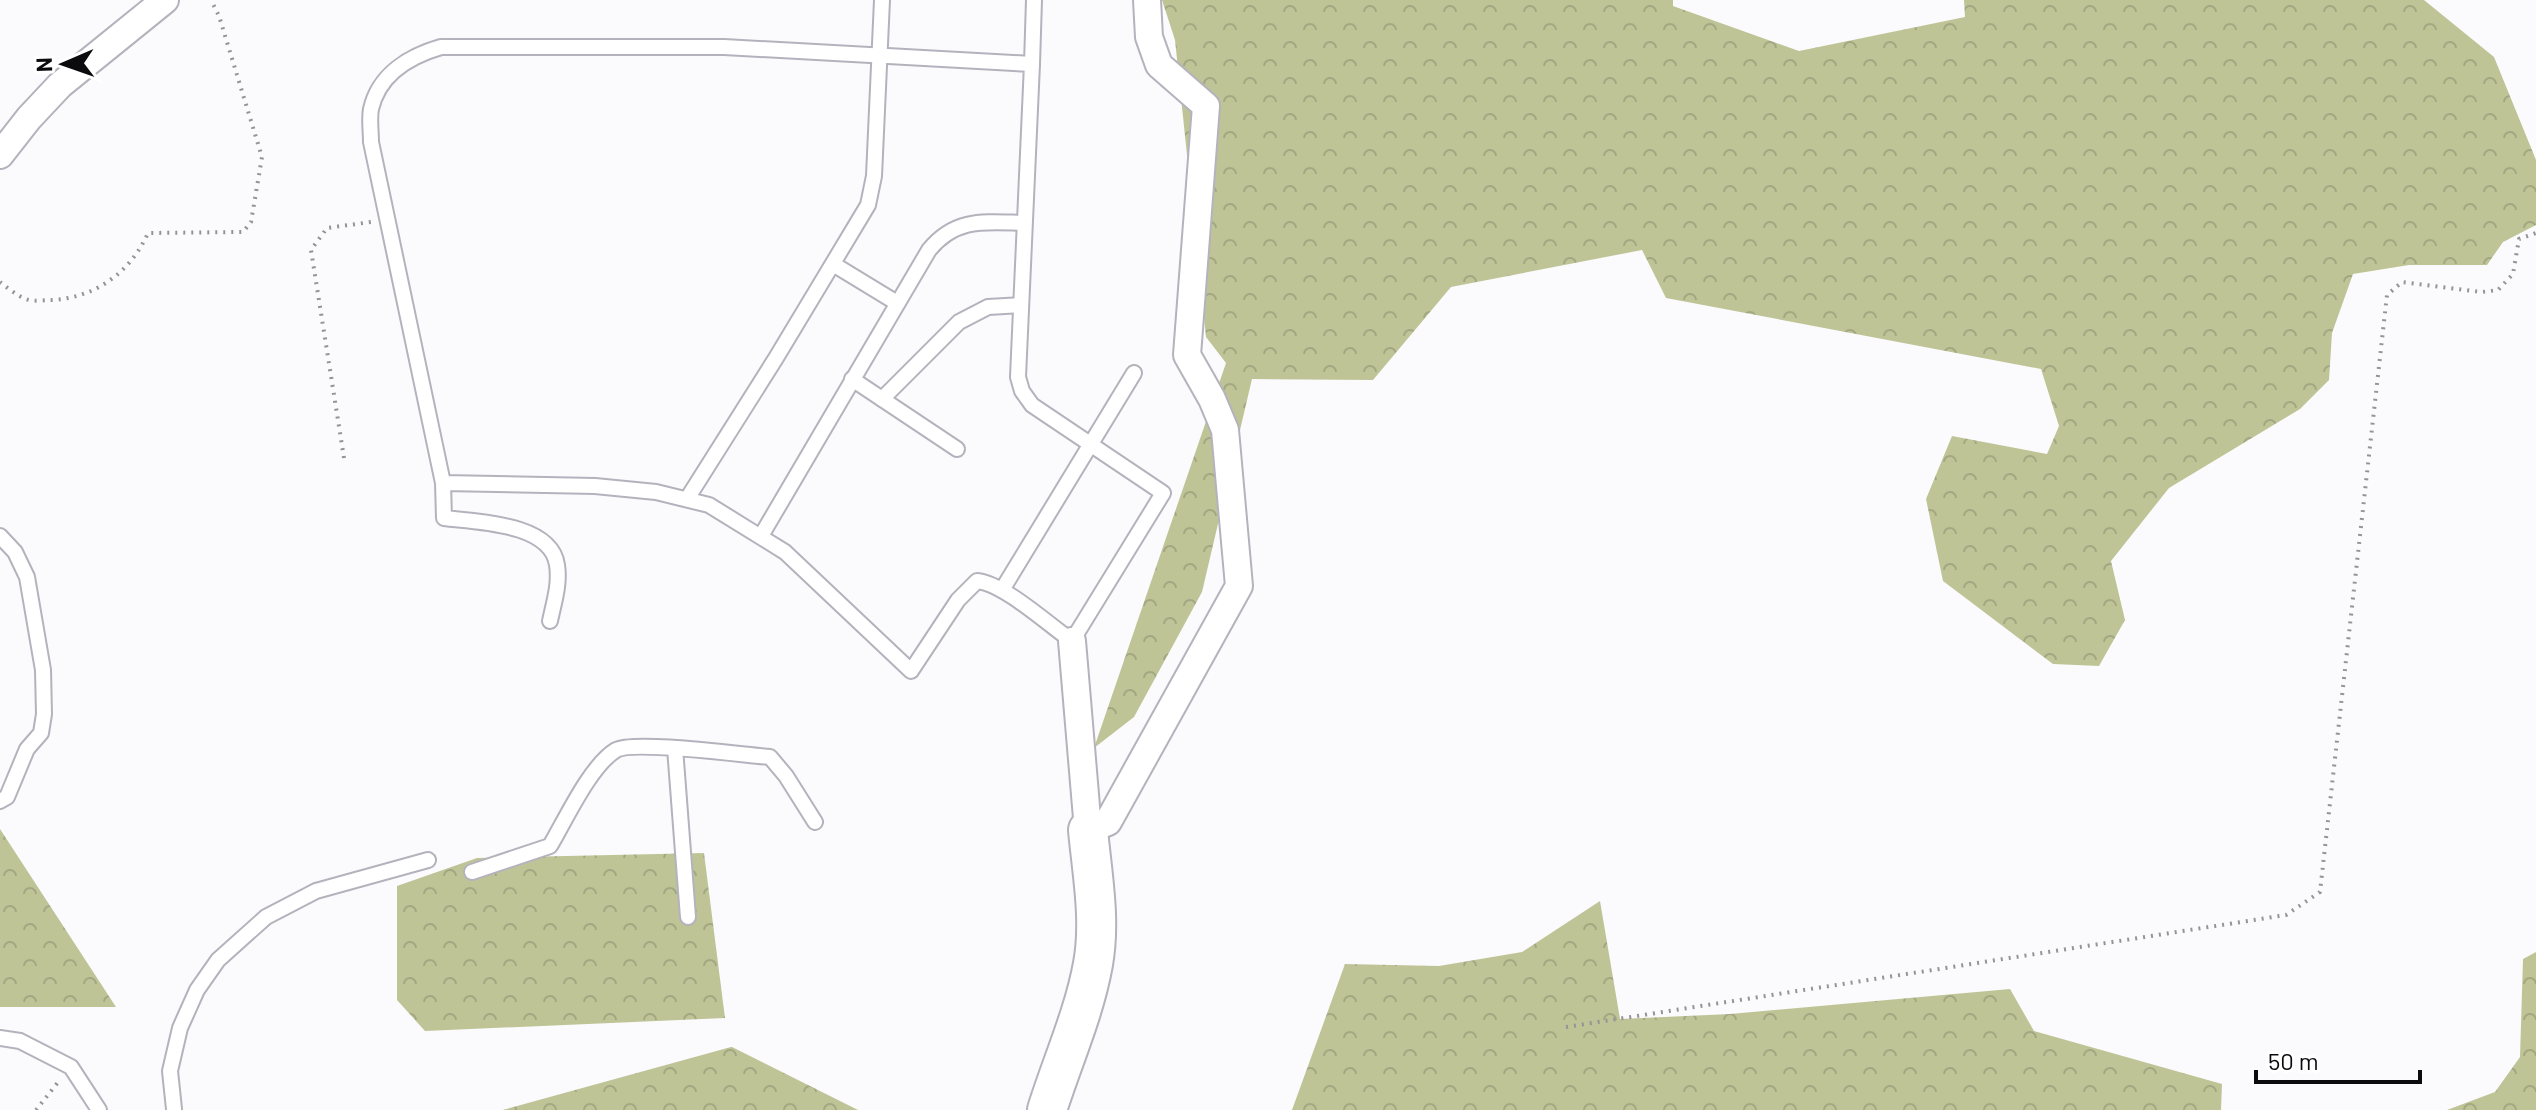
<svg xmlns="http://www.w3.org/2000/svg" width="2536" height="1110" viewBox="0 0 2536 1110" font-family="Barlow,sans-serif">
  <style>
    .forest { fill: url(#forest-crowns) }
    .lines { fill: none; stroke-linecap: round; stroke-linejoin: round }
    .lane-casing { stroke: #b4b3bd; stroke-width: 18 }
    .street-casing { stroke: #b4b3bd; stroke-width: 30 }
    .secondary-casing { stroke: #b4b3bd; stroke-width: 42 }
    .path { stroke: #949496; stroke-width: 4; stroke-dasharray: 2 6; stroke-linecap: butt }
    .lane { stroke: #fff; stroke-width: 14 }
    .street { stroke: #fff; stroke-width: 26 }
    .secondary { stroke: #fff; stroke-width: 38 }
  </style>
  <defs>
    <pattern id="forest-crowns" width="20" height="18" patternUnits="userSpaceOnUse" patternTransform="scale(2)"><rect width="20" height="18" fill="#bfc497"/><path d="M2 6a3 3 0 1 1 6 0M12 15a3 3 0 1 1 6 0" fill="none" stroke="#a3a781"/></pattern>
  </defs>
  <rect width="100%" height="100%" fill="#fbfbfd"/>
  <g class="forest">
    <path d="M1162,0H1673V6L1799,51L1965,17L1964,0H2424L2494,57L2536,160V225L2503,242L2487,265H2409L2353,274L2332,333L2329,380L2300,409L2169,488L2111,561L2125,620L2099,666L2053,664L1943,581L1926,499L1952,436L2047,454L2059,426L2041,369L1666,298L1642,250L1451,287L1373,380L1252,379L1202,592L1134,717L1094,748L1226,363L1206,337L1175,40Z"/>
    <path d="M0,829L116,1007H0Z"/>
    <path d="M704,853L725,1018L425,1031L397,1000V886L477,858Z"/>
    <path d="M1600,901L1620,1019L1730,1014L2010,989L2034,1031L2222,1084L2221,1110H1292L1345,964L1439,966L1522,952Z"/>
    <path d="M2536,952V1110H2447L2495,1092L2520,1057L2523,959Z"/>
    <path d="M732,1047L858,1110H503L731,1047Z"/>
  </g>
  <g class="lines">
    <g class="lane-casing">
      <g id="lane">
        <path d="M1032,64L1034,0"/>
        <path d="M833,264L897,303"/>
        <path d="M852,379L957,449"/>
        <path d="M882,399L959,322L988,307L1021,305"/>
        <path d="M443,483L595,486L656,492L709,505L785,552L911,671L958,600L977,581C1003,583 1049,625 1072,641L1163,493L1032,405L1022,391L1018,377L1032,64L724,47H441C410,56 379,74 371,109C369,119 371,131 371,142L443,483L444,518C477,522 551,523 557,565C560,584 554,602 550,621"/>
        <path d="M687,499L776,358L868,205L874,176L882,0"/>
        <path d="M0,536L15,552L27,577L43,670L44,714L41,733L27,749L7,797L0,801"/>
        <path d="M761,536L929,250C956,217 985,222 1024,223"/>
        <path d="M1002,590L1134,373"/>
        <path d="M675,748L688,917"/>
        <path d="M472,872L550,846C566,819 590,766 616,750C634,740 744,755 770,757L786,776L815,822"/>
        <path d="M0,1038L20,1041L71,1067L99,1110"/>
        <path d="M174,1109L170,1071L180,1028L197,990L218,960L266,917L316,891L428,860"/>
      </g>
    </g>
    <g class="street-casing">
      <g id="street">
        <path d="M0,155L29,118L60,85L165,0"/>
        <path d="M1072,641L1088,830L1108,822L1239,586L1225,430L1212,399L1187,355L1206,106L1159,65L1149,37L1147,0"/>
      </g>
    </g>
    <g class="secondary-casing">
      <path id="secondary" d="M1047,1110C1062,1062 1084,1014 1093,964C1101,920 1092,873 1088,830"/>
    </g>
    <g class="path">
      <path d="M0,282C8,288 17,296 26,299C33,302 43,300 51,300C95,298 130,273 148,233L243,232L251,222L262,157L219,16L211,0"/>
      <path d="M344,458L311,250L327,228L371,222"/>
      <path d="M1566,1027L2286,915L2320,892L2387,295L2402,282L2482,292L2498,290L2513,274L2519,239L2536,233"/>
      <path d="M36,1110L59,1081"/>
    </g>
    <use href="#lane" class="lane"/>
    <use href="#street" class="street"/>
    <use href="#secondary" class="secondary"/>
  </g>
  <g transform="translate(64 64) rotate(268)" stroke="#ffffff" stroke-width="6" paint-order="stroke">
  <path d="M0-6L14 30L0 20L-14 30Z" fill="#0b0b0e"/>
  <text y="-12" font-size="22" font-weight="bold" text-anchor="middle" fill="#0b0b0e">N</text>
  </g>
  <path d="M2256 1070v12h164v-12" fill="none" stroke="#0b0b0e" stroke-width="4"/>
  <text x="2268" y="1070" font-size="24" fill="#0b0b0e" stroke="#ffffff" stroke-width="6" paint-order="stroke">50 m</text>
</svg>
